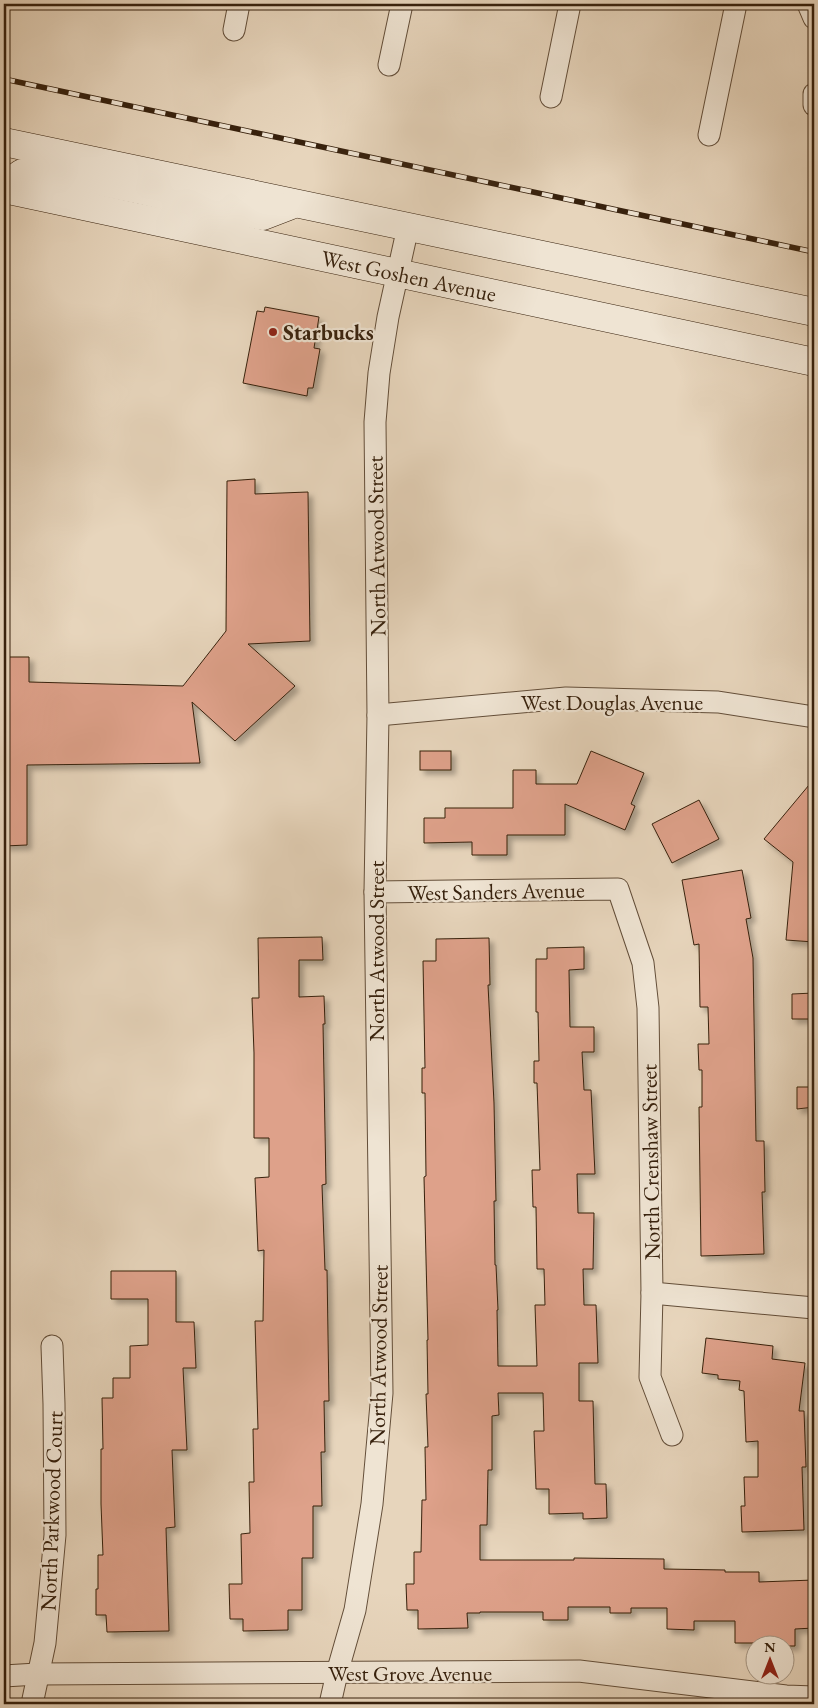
<svg xmlns="http://www.w3.org/2000/svg" width="818" height="1708" viewBox="0 0 818 1708" font-family="'EB Garamond',serif">
  <style>
    .building { fill: #dea18a; stroke: #37210d; filter: url(#shadow) }
    .lines { fill: none; stroke-linecap: round; stroke-linejoin: round }
    .street-casing { stroke: #634e39; stroke-width: 23 }
    .secondary-casing { stroke: #37210d; stroke-width: 29 }
    .street { stroke: #efe4d3; stroke-width: 21 }
    .secondary { stroke: #efe4d3; stroke-width: 28 }
    .rail-casing { stroke: #37210d; stroke-width: 5.5 }
    .rail { stroke: #efe4d3; stroke-width: 4; stroke-dasharray: 11; stroke-linecap: butt }
    .poi-dot { fill: #8f2418; stroke: #efe4d3; stroke-width: 2 }
    .labels { text-anchor: middle; stroke-width: 4.5; stroke-linejoin: round; paint-order: stroke }
    .street-label { font-size: 22px; fill: #37210d; stroke: #efe4d3 }
    .poi-label { font-size: 22px; font-weight: bold; fill: #37210d; stroke: #efe4d3; text-anchor: start }
  </style>
  <defs>
    <filter id="shadow"><feDropShadow dx="4.5" dy="4.5" stdDeviation="2.5" flood-color="#0004"/></filter>
  </defs>
  <rect width="100%" height="100%" fill="#e7d5bc"/>
  <filter id="stains"><feTurbulence type="fractalNoise" baseFrequency=".004" numOctaves="4"/><feColorMatrix values="0 0 0 0 .2 0 0 0 0 .09 0 0 0 0 .02 0 0 0 .5 -.17"/></filter>
  <radialGradient id="worn" r=".72"><stop offset=".6" stop-color="#630" stop-opacity="0"/><stop offset="1" stop-color="#630" stop-opacity=".3"/></radialGradient>
  <g class="building">
    <path d="M265,307L319,317L314,348L320,349L313,388H308L307,396L243,383L257,311L264,312Z"/>
    <path d="M255,479V494L308,492L310,641L248,644L295,686L235,741L192,702L200,763L27,765V845L4,846V657H29V682L183,686L226,631L227,481Z"/>
    <rect x="420" y="751" width="31" height="19"/>
    <path d="M591,751L644,773L631,804L635,806L625,830L565,804V835H507V855H472V842L424,843V818H445V808H513V770H536V784H577Z"/>
    <path d="M814,779V942L786,940L793,862L764,839Z"/>
    <path d="M699,800L719,839L672,863L652,824Z"/>
    <path d="M742,870L751,918L746,919L753,958L756,1141H764L765,1192H762L764,1254L701,1256L699,1107H702V1070H699L698,1044H709L708,1007H700L699,944L694,945L682,880Z"/>
    <path d="M322,937L323,960H299V997L324,996L325,1024H323L326,1184L322,1185L325,1270H327L329,1401H324L325,1452H321L322,1506H313V1558H302V1610H288V1630L243,1631V1619H230L229,1584H242L241,1534L250,1533L249,1482H254L253,1429H258L255,1321H263L264,1250L258,1251L255,1178L269,1177V1138H254V1053L252,998H259L258,938Z"/>
    <path d="M489,938L490,985H488L494,1103L496,1201H494L495,1265H496L498,1310H497L498,1366H537L535,1305H545L544,1269H537L536,1207H533L532,1170H540L537,1083H534V1061H539L538,1012H536V959H547V948L584,947V969L569,970L570,1027H594V1052H582L584,1090H591L595,1174H577L578,1213H594L593,1269H583L584,1305H596L598,1363H579V1401H593L595,1484H606L607,1518L583,1519V1513L549,1514V1489H536L534,1431H544L543,1393H498L499,1415L492,1416V1470H488L487,1525H480V1560H574V1558L664,1559V1569L725,1570V1572H759V1582L814,1580V1628L795,1629V1646H767V1643H735V1621H694V1630L667,1629V1608H631V1613H610V1607H568V1620H543V1612H480V1613H467L468,1628L418,1629V1610H407L406,1584H414V1552H421L422,1500H426L425,1447H428L426,1394H428L427,1340H428L424,1177L426,1176L425,1093H422V1068H425L423,961H436V939Z"/>
    <path d="M814,993V1019H792V994Z"/>
    <path d="M797,1087H814V1107L797,1109Z"/>
    <path d="M111,1271H176V1322H194L196,1368H183L187,1450H172L175,1527L166,1528L169,1631L107,1632L106,1615H96V1589H98V1555H103L101,1504V1449H103L102,1398H113V1378H130V1346L148,1345V1299H111Z"/>
    <path d="M706,1338L773,1346L772,1359L805,1363L799,1411H804L806,1467H802L804,1530L742,1532L741,1506H745L744,1477H758V1441L746,1442L744,1391L739,1390L740,1381L718,1379V1375L702,1373Z"/>
  </g>
  <g class="lines">
    <g class="street-casing">
      <g id="street">
        <path d="M808,4L814,18"/>
        <path d="M234,30L239,4"/>
        <path d="M389,65L402,4"/>
        <path d="M814,94V105"/>
        <path d="M551,97L570,4"/>
        <path d="M709,135L736,4"/>
        <path d="M378,715L566,698L718,702L814,717"/>
        <path d="M375,892L618,889L643,963L648,1008L652,1293L650,1377L672,1435"/>
        <path d="M652,1293L814,1308"/>
        <path d="M4,1676L37,1674L579,1671L786,1696L814,1697"/>
        <path d="M32,1704L45,1643L55,1535L54,1404L52,1346"/>
        <path d="M330,1704L337,1673L355,1610L372,1504L382,1393L375,892L378,715L375,422L379,373L388,317L408,227"/>
      </g>
    </g>
    <g class="secondary-casing">
      <g id="secondary">
        <path d="M4,142L814,312"/>
        <path d="M4,186L22,173H57L141,190L228,210L263,216L289,206"/>
        <path id="s1" d="M4,189L814,362"/>
      </g>
    </g>
    <use href="#street" class="street"/>
    <use href="#secondary" class="secondary"/>
    <g class="rail-casing">
      <path id="rail" d="M4,79L814,252"/>
    </g>
    <use href="#rail" class="rail"/>
  </g>
  <circle class="poi-dot" cx="273" cy="332" r="5"/>
  <g class="labels">
    <g class="street-label">
      <text dy="8" stroke="none"><textPath href="#s1" startOffset="414">West Goshen Avenue</textPath></text>
      <text transform="translate(376 546) rotate(-91)" y="8">North Atwood Street</text>
      <text x="612" y="710">West Douglas Avenue</text>
      <text transform="translate(496 891) rotate(-1)" y="8">West Sanders Avenue</text>
      <text transform="translate(376 951) rotate(-90)" y="8">North Atwood Street</text>
      <text transform="translate(650 1162) rotate(-91)" y="8">North Crenshaw Street</text>
      <text transform="translate(378 1355) rotate(-89)" y="8">North Atwood Street</text>
      <text transform="translate(51 1511) rotate(-88)" y="8">North Parkwood Court</text>
      <text x="410" y="1681">West Grove Avenue</text>
    </g>
    <g class="poi-label">
      <text x="283" y="340">Starbucks</text>
    </g>
  </g>
  <rect width="818" height="1708" fill="none" stroke="#e7d5bc" stroke-width="20"/>
  <rect x="5" y="5" width="808" height="1698" fill="none" stroke="#37210d" stroke-width="2.5"/>
  <rect x="10" y="10" width="798" height="1688" fill="none" stroke="#37210d"/>
  <g transform="translate(770 1660)"><circle r="24" fill="#efe4d3" stroke="#a59684"/>
  <path d="M0-4L9 19L0 12L-9 19Z" fill="#8f2418"/>
  <text y="-8" font-size="14" font-weight="bold" text-anchor="middle" fill="#37210d">N</text>
  </g>
  <rect width="100%" height="100%" filter="url(#stains)"/>
  <rect width="100%" height="100%" fill="url(#worn)"/>
</svg>
